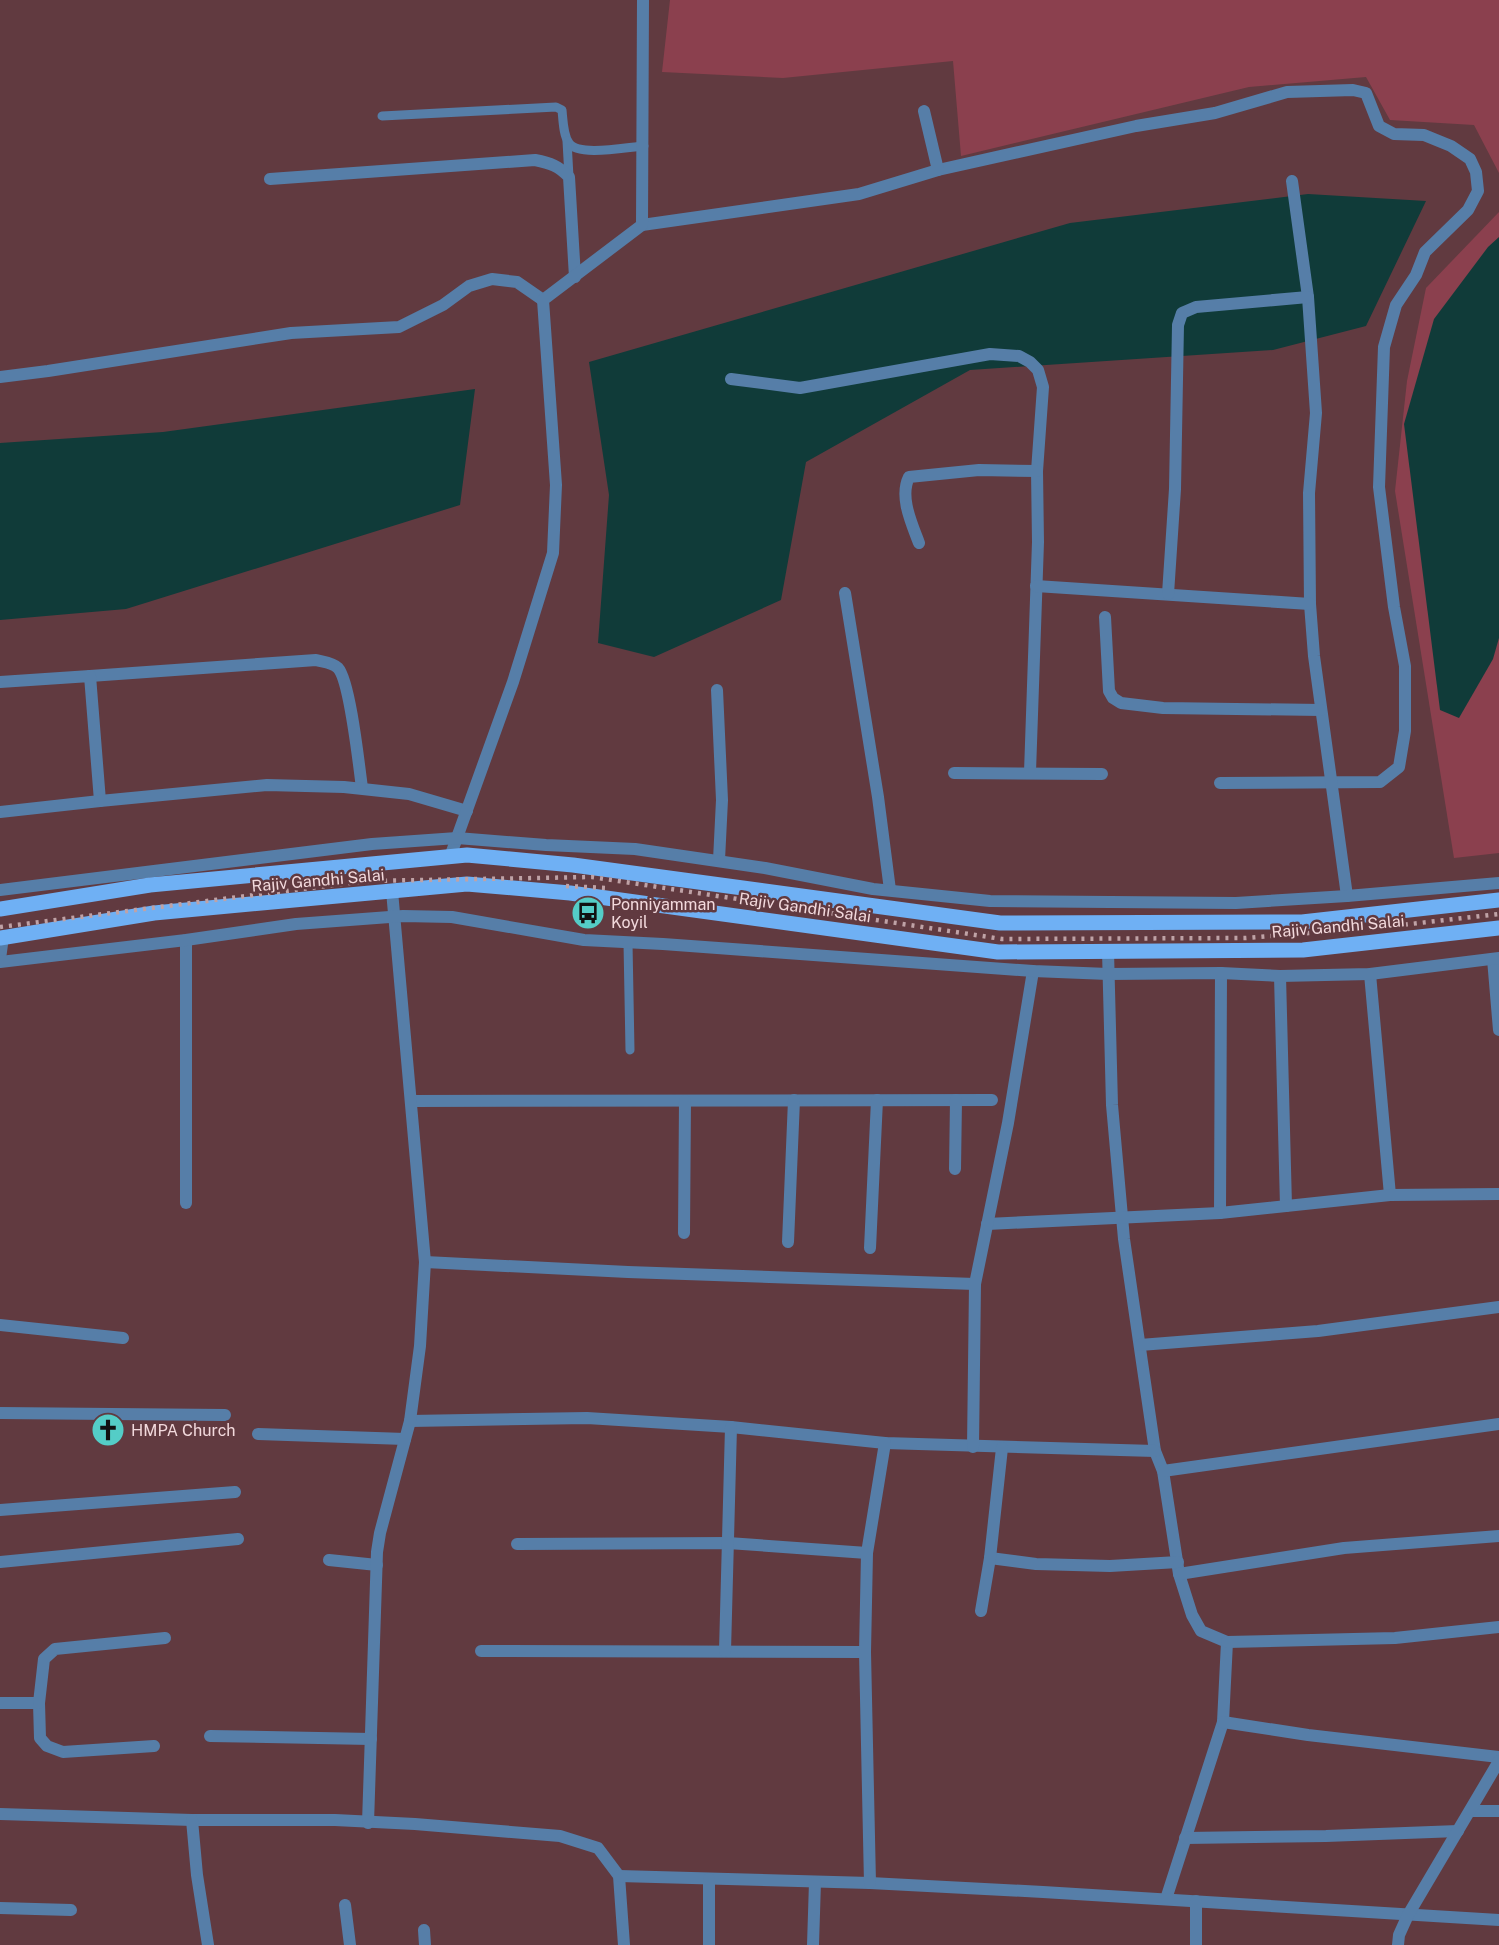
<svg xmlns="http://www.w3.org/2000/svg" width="1499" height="1945" viewBox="0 0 1499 1945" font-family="'Public Sans',sans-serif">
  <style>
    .green { fill: #8b404e }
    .water { fill: #103b39 }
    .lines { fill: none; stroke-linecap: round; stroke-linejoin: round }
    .service { stroke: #567ea8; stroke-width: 9 }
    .minor { stroke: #567ea8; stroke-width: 12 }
    .tertiary { stroke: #567ea8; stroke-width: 12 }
    .primary { stroke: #6fb0f4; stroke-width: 15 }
    .rail { stroke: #bfa2a6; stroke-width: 4.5; stroke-dasharray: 3 6; stroke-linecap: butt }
    .labels { text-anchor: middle; stroke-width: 5; stroke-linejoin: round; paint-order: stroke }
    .street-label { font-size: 16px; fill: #f2d9dc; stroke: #613a40 }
    .poi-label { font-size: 16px; fill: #f2d9dc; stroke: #613a40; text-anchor: start }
  </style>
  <rect width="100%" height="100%" fill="#613a40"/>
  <g class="green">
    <path d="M670,0H1499V173L1474,125L1390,120L1366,77L1249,87L961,156L953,61L783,78L662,72Z"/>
    <path d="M1499,212V853L1454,858L1395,491L1407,381L1426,288Z"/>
  </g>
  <g class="water">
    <path d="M1308,194L1426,201L1366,326L1273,350L970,370L806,462L781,600L654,657L598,643L609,495L589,362L1070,223Z"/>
    <path d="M1499,237V638L1493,659L1459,718L1440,710L1404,424L1434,319L1488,247Z"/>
    <path d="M475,389L460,505L126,609L0,620V443L163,432Z"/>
  </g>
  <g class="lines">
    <g class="service">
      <path d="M382,116L556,107L562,110C563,119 563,135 569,143C578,157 627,147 644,146"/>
      <path d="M567,141L569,177"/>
      <path d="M628,943L630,1050"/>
    </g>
    <g class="minor">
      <path d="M938,170L1136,126L1215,113L1287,92L1353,90L1366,93L1379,126L1394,134L1424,135L1451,146L1470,159L1476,172L1478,191L1468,210L1425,252L1416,275L1396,305L1384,347L1379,487L1394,607L1405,666V731L1399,767L1380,782L1220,783"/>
      <path d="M270,179L535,160C550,163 559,166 569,177L575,277"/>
      <path d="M1292,181L1308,297L1316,413L1309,493L1310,604L1314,656L1347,896"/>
      <path d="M642,225L859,194L938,170L924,111"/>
      <path d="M0,377L48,371L291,333L399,327L443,305L469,286L492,279L517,282L543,300"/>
      <path d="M731,379L800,388L990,354L1019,356L1030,362L1038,370L1043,387L1037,471L1038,542L1030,772"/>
      <path d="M919,543C912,524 899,497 909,477L979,470L1037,471"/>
      <path d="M1036,586L1310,604"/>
      <path d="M845,593L878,797L890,890"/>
      <path d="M1168,594L1175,489L1178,325L1182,313L1196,307L1308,297"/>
      <path d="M1105,617L1109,691L1113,698L1121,703L1163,708L1321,710"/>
      <path d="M90,676L316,660C323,662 332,662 338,668C350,681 359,766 362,788"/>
      <path d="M0,682L90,676L100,801L0,812"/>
      <path d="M717,690L722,800L719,860"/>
      <path d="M954,773L1102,774"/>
      <path d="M100,801L267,785L344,787L409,794L467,811"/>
      <path d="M450,857L513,682L553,553L556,485L543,300L642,225L643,0"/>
      <path d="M1108,951L1112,1105L1124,1239L1155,1451L1163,1471L1179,1574L1192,1615L1201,1631L1227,1642L1223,1722L1166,1899"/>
      <path d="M0,959L3,937"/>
      <path d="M1493,959L1499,1030"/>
      <path d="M1370,974L1390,1195"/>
      <path d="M1280,976L1286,1206"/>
      <path d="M411,1101L992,1100"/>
      <path d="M955,1169L956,1100"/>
      <path d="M186,1203V940"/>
      <path d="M1220,1213L1221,973"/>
      <path d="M987,1224L1220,1213L1390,1195L1499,1194"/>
      <path d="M684,1233L685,1101"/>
      <path d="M788,1242L794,1100"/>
      <path d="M870,1248L877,1100"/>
      <path d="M425,1262L628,1272L975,1284"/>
      <path d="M0,1325L123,1338"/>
      <path d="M1140,1345L1318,1331L1499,1307"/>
      <path d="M0,1413L225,1415"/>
      <path d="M410,1421L587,1418L731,1427L885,1443L1155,1451"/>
      <path d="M258,1434L405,1439"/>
      <path d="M973,1447L975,1284L1008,1123L1033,971"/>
      <path d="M1163,1471L1499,1424"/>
      <path d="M0,1510L235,1492"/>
      <path d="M517,1544L728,1543L867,1553"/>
      <path d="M990,1558L1036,1564L1110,1566L1178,1562"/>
      <path d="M329,1560L377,1565"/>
      <path d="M0,1562L238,1539"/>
      <path d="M1179,1574L1344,1548L1499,1536"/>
      <path d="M981,1611L990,1558L1002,1448"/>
      <path d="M1227,1642L1395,1638L1499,1627"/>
      <path d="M481,1651L865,1652"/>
      <path d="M725,1651L731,1427"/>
      <path d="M0,1703H39L40,1738L47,1746L63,1752L154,1746"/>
      <path d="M39,1703L44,1659L55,1649L165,1638"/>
      <path d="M1223,1722L1308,1735L1499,1757"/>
      <path d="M210,1736L371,1739"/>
      <path d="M1470,1811H1499"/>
      <path d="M0,1814L192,1820H335L415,1824L560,1836L598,1848L619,1876L624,1945"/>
      <path d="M192,1820L197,1875L208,1945"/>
      <path d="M368,1823L377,1552L380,1533L410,1421L420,1346L425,1262L392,891"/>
      <path d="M1185,1838L1326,1836L1458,1831"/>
      <path d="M619,1876L870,1883L1043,1892L1499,1920"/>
      <path d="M870,1883L865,1652L867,1553L885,1443"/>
      <path d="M1196,1901V1945"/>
      <path d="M345,1905L350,1945"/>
      <path d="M0,1908L71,1910"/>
      <path d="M424,1930L425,1945"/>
      <path d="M709,1945V1879"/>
      <path d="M813,1945L815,1882"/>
      <path d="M1398,1945L1399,1935L1408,1915L1499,1761"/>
    </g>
    <g class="tertiary">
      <path d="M0,890L372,844L457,838L546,845L635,849L765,868L873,889L990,901L1236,903L1347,896L1499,883"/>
      <path d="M0,962L186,940L296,924L403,916L452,917L584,940L663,944L1033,971L1108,974L1221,973L1280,976L1370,974L1499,958"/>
    </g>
    <g class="primary">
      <path d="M0,909L150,885L467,855L573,865L1000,923L1302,922L1499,900"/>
      <path d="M0,938L154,913L467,884L570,893L998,952L1303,950L1499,928"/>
    </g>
    <g class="rail">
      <path d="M566,886L607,888"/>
      <path d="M0,927L366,881L592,877L1002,939L1246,938L1375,928L1499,914"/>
    </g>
  </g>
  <defs>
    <g id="bus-disc" transform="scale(1.725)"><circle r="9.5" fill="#54cdc7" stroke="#613a40"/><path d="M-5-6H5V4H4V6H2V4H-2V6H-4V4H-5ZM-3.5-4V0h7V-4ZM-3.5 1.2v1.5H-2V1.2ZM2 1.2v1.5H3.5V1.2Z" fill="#111"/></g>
    <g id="church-disc" transform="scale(1.725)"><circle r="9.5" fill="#54cdc7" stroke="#613a40"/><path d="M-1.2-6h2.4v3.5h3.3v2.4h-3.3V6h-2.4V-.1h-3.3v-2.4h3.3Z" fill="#111"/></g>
  </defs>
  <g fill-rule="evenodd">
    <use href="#bus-disc" x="588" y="913"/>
    <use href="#church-disc" x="108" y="1430"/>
  </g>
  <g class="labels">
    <g class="street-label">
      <text transform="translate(318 880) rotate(-5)" y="6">Rajiv Gandhi Salai</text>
      <text transform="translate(805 907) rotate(8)" y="6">Rajiv Gandhi Salai</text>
      <text transform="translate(1338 926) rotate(-5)" y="6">Rajiv Gandhi Salai</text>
    </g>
    <g class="poi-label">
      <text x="611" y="910">Ponniyamman<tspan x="611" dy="18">Koyil</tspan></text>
      <text x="131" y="1436">HMPA Church</text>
    </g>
  </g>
</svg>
